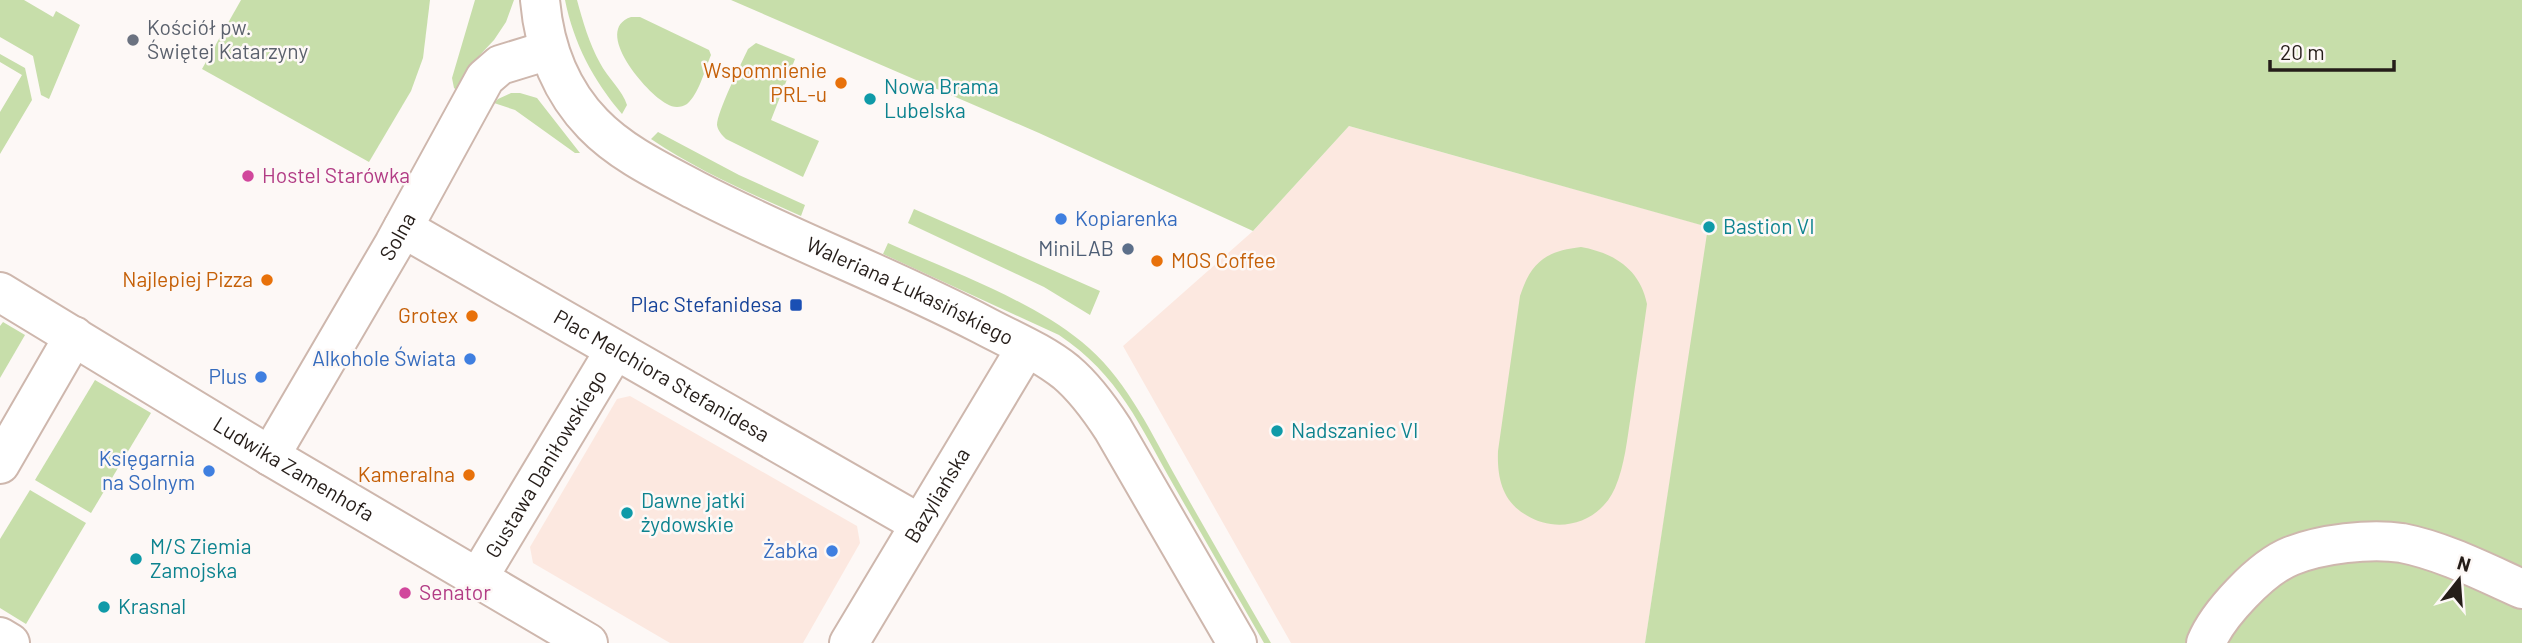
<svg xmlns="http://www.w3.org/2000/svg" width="2522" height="643" viewBox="0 0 2522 643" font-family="Barlow,sans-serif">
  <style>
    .built { fill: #fce8e0 }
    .green { fill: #c7deaa }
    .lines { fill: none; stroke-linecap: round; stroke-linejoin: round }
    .minor-casing { stroke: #ceb7ad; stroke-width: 42 }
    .minor { stroke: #fff; stroke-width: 38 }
    .worship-dot { fill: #6b7280; stroke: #fdf8f6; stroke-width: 2.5 }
    .food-dot { fill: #e8710a; stroke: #fdf8f6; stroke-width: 2.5 }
    .culture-dot { fill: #0f9aa8; stroke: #fdf8f6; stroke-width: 2.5 }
    .hotel-dot { fill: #d1479c; stroke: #fdf8f6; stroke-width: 2.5 }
    .shop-dot { fill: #3f7fe0; stroke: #fdf8f6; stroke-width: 2.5 }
    .service-dot { fill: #5c6f8a; stroke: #fdf8f6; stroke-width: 2.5 }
    .transit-dot { fill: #1a4fb4; stroke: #fdf8f6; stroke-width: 2.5 }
    .labels { text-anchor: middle; stroke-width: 5; stroke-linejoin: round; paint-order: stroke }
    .worship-label { font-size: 21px; fill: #5b616d; stroke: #fdf8f6; text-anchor: start }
    .food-label { font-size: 21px; fill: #c56008; stroke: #fdf8f6; text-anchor: end }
    .culture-label { font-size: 21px; fill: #0d838f; stroke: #fdf8f6; text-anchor: start }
    .hotel-label { font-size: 21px; fill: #b23c85; stroke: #fdf8f6; text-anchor: start }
    .shop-label { font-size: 21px; fill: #366cbe; stroke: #fdf8f6; text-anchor: end }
    .street-label { font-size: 21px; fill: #251d19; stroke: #fdf8f6 }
    .service-label { font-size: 21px; fill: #4e5e75; stroke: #fdf8f6; text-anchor: end }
    .transit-label { font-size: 21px; fill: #164399; stroke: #fdf8f6; text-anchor: end }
  </style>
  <rect width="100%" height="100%" fill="#fdf8f6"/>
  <g class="built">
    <path d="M1349,126L1709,227L1645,643H1291L1123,346L1253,231Z"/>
    <path d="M630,396L857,526L860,543L803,643H670L533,563L530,547L617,399Z"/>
  </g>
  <g class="green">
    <path d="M0,0H24L53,17L56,11L80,25L49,99L41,95L33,56L0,37Z"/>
    <path d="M241,0H430L423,58L411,91L369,162L202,69Z"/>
    <path d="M475,0H514L506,22L494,40L479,56L460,93L454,88L452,78Z"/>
    <path d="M565,0H577C583,22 589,43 600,63C607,77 623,91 627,105L622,114C593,80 574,44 565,0Z"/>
    <path d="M731,0H2522V643H1645L1708,227L1349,126L1253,231L1039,133Z"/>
    <path d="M631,17H640L709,50L711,55C705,69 699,94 687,104C681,108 673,108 667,104C646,93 592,30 631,17Z"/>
    <path d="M756,43L795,59L771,120L819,141L803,177L726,139C722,135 718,131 717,125C717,112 741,64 748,49Z"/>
    <path d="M0,54L25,68L32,100L0,154V112L22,75L0,62Z"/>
    <path d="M511,93H520L537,98L580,153H575L515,110L494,103L498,99Z"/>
    <path d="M658,132L739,175L805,205L801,216C749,193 697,170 651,139Z"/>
    <path d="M914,209L1100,291L1090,315L1044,287L908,223Z"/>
    <path d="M888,243C950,271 1029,299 1082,342C1123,375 1148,426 1173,472C1205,529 1238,586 1271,643H1264C1234,591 1204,538 1174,486C1140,426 1119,375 1059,335L883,254Z"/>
    <path d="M1581,247C1614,253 1640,269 1647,304C1642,341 1636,378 1631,415C1627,439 1625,465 1615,488C1600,523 1558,535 1526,515C1502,501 1497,477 1498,451L1520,296C1531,262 1546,251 1581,247Z"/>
    <path d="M3,322L25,335L0,378V326Z"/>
    <path d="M95,380L151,413L91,513L35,480Z"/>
    <path d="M30,490L86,523L26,624L0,608V539Z"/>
  </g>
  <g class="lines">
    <g class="minor-casing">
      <g id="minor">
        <path id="s1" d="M540,0C544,46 560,90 593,124C621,153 659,171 695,190C789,239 889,276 983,325C1011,340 1041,352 1066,372C1085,388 1100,409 1113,429L1237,643"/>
        <path id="s2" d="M403,228L920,524"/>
        <path id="s3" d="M0,292L270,456L588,643"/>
        <path id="s4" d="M270,456L394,244L485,78L500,65L549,50"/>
        <path d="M0,464L74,336"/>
        <path id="s5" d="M478,578L615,350"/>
        <path d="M0,637L10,643"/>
        <path id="s6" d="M849,643L1026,348"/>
        <path d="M2206,643C2218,614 2261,568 2291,556C2321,544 2370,538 2402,543C2443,551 2484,572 2522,589"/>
      </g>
    </g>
    <use href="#minor" class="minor"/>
  </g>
  <circle class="worship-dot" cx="133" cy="40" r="7"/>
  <g class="food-dot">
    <circle cx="841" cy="83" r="7"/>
    <circle cx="1157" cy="261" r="7"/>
    <circle cx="267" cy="280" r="7"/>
    <circle cx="472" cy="316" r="7"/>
    <circle cx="469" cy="475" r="7"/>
  </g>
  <g class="culture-dot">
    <circle cx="870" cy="99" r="7"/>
    <circle cx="1709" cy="227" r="7"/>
    <circle cx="1277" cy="431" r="7"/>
    <circle cx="627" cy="513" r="7"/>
    <circle cx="136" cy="559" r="7"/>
    <circle cx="104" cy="607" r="7"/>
  </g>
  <g class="hotel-dot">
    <circle cx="248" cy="176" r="7"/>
    <circle cx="405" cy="593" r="7"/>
  </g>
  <g class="shop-dot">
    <circle cx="1061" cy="219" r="7"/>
    <circle cx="470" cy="359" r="7"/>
    <circle cx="261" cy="377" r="7"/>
    <circle cx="209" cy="471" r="7"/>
    <circle cx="832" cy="551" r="7"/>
  </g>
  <circle class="service-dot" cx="1128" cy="249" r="7"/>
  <rect class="transit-dot" x="789" y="298" width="14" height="14" rx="3.5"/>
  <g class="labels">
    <g class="worship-label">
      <text x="147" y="35">Kościół pw.<tspan x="147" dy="24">Świętej Katarzyny</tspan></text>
    </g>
    <g class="food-label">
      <text x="827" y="78">Wspomnienie<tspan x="827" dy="24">PRL-u</tspan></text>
      <text x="1171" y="268" text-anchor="start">MOS Coffee</text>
      <text x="253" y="287">Najlepiej Pizza</text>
      <text x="458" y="323">Grotex</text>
      <text x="455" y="482">Kameralna</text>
    </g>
    <g class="culture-label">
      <text x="884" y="94">Nowa Brama<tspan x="884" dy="24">Lubelska</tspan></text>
      <text x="1723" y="234">Bastion VI</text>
      <text x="1291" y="438">Nadszaniec VI</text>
      <text x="641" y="508">Dawne jatki<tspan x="641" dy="24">żydowskie</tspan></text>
      <text x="150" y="554">M/S Ziemia<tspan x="150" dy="24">Zamojska</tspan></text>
      <text x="118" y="614">Krasnal</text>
    </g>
    <g class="hotel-label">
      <text x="262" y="183">Hostel Starówka</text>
      <text x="419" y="600">Senator</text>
    </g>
    <g class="shop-label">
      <text x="1075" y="226" text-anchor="start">Kopiarenka</text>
      <text x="456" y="366">Alkohole Świata</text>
      <text x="247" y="384">Plus</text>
      <text x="195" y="466">Księgarnia<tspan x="195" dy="24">na Solnym</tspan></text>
      <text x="818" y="558">Żabka</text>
    </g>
    <g class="street-label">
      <text dy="7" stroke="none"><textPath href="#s4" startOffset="254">Solna</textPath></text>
      <text dy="7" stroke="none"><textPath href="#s1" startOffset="497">Waleriana Łukasińskiego</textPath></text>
      <text dy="7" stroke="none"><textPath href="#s2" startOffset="298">Plac Melchiora Stefanidesa</textPath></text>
      <text dy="7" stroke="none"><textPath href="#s5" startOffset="133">Gustawa Daniłowskiego</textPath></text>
      <text dy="7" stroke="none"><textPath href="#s3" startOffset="343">Ludwika Zamenhofa</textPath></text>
      <text dy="7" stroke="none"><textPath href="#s6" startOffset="172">Bazyliańska</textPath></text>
    </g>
    <g class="service-label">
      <text x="1114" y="256">MiniLAB</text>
    </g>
    <g class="transit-label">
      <text x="782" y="312">Plac Stefanidesa</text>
    </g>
  </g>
  <g transform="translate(2459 580) rotate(17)" stroke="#fdf8f6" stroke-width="5" paint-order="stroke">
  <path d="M0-5L12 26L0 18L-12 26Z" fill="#251d19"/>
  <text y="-10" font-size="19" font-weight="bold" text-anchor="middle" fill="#251d19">N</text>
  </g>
  <path d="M2270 60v10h124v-10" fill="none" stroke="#251d19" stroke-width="3.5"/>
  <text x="2280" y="60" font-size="21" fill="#251d19" stroke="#fdf8f6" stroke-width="5" paint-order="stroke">20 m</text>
</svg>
